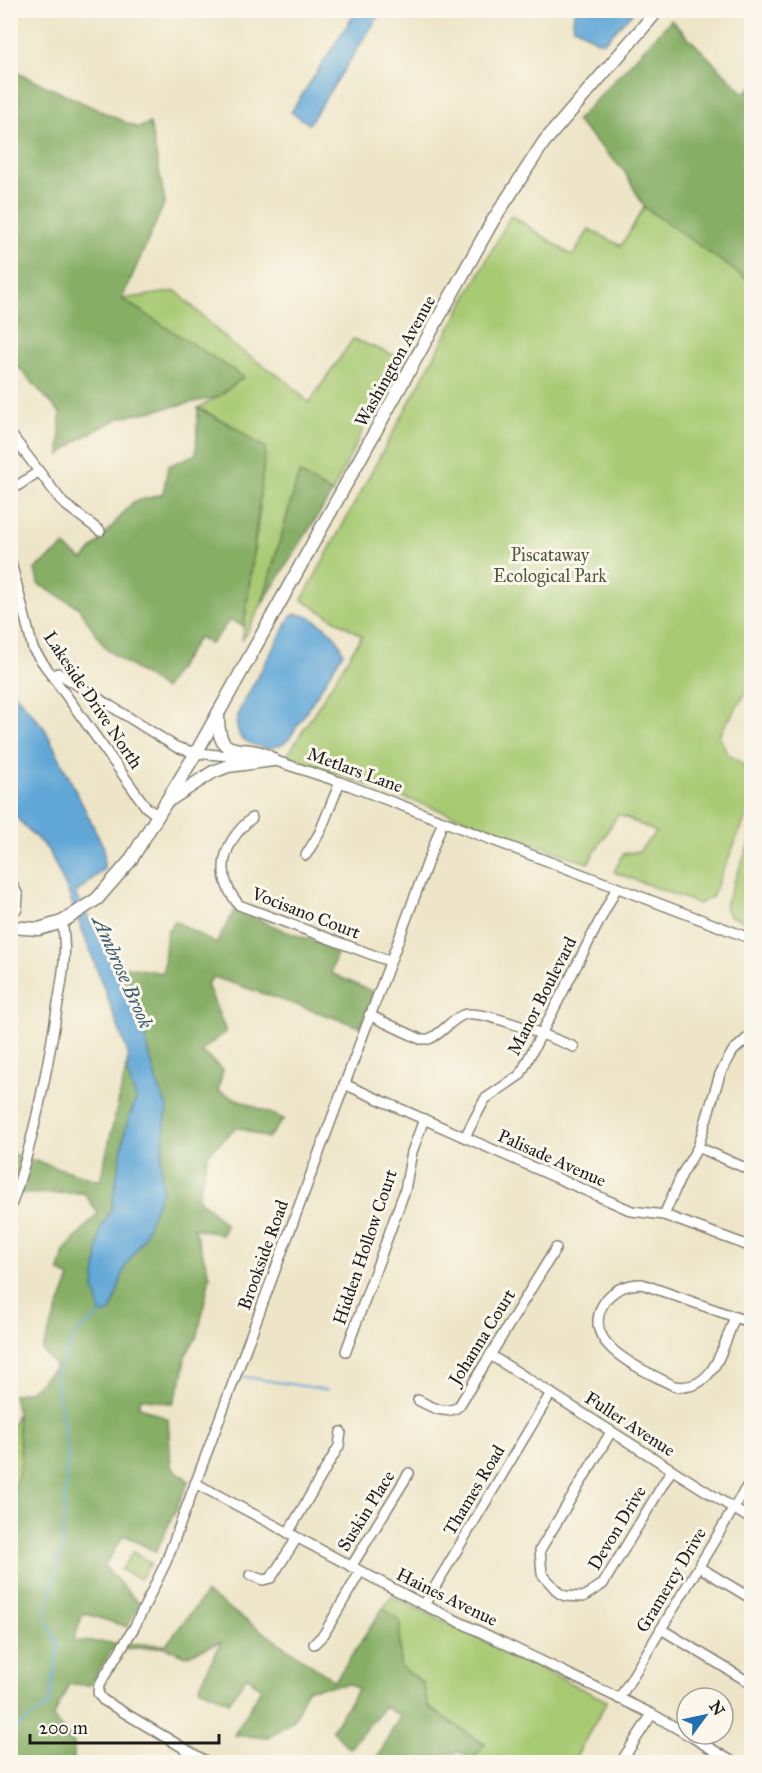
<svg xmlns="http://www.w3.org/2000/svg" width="762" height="1773" viewBox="0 0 762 1773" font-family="'IM FELL Great Primer',serif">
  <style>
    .green { fill: #a8ca73; stroke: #627348; stroke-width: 1.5 }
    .forest { fill: #86ae65; stroke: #516540; stroke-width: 1.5 }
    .water { fill: #61a7d7; stroke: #3e627a; stroke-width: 1.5 }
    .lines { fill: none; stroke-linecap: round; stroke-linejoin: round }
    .stream { stroke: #61a7d7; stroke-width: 2 }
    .minor-casing { stroke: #858072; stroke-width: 12 }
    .major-casing { stroke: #858072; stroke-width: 15 }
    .minor { stroke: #fff; stroke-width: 9 }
    .major { stroke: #fff; stroke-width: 12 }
    .labels { text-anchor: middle; stroke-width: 6; stroke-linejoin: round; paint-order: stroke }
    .street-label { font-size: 18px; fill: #1c1c1c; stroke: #fbf7ec }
    .park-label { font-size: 18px; fill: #4d593a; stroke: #fbf7ec }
    .water-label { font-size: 20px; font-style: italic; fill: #3b5b70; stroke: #fbf7ec }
  </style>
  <rect width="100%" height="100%" fill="#fbf7ec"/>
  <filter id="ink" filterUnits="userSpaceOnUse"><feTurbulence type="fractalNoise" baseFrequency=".0167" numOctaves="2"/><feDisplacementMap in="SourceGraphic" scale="12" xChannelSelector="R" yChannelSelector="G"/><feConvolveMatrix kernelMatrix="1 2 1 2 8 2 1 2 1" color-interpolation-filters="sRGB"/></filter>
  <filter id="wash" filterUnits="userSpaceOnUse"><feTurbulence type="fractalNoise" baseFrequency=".008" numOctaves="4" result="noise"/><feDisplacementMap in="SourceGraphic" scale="24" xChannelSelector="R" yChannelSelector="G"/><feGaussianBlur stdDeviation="1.35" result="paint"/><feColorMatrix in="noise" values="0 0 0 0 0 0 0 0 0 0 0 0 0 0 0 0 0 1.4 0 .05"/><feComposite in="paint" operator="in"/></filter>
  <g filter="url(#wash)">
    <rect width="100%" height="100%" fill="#eee5c8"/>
    <g class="green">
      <path d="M644,207L751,282V685L719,735L727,753L751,770V805L712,897L699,904L614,872L623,854L639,851L656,832L618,814L588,863L287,756L362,636L302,600L511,215L573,256L589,229L621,246Z"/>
      <path d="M176,291L234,346L288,382L309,403L353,339L399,357L332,493L299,474L262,604L242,641L260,508L253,442L236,428L198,408L218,397L122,299Z"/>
      <path d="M751,839V924L728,915L725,905Z"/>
      <path d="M17,1413L21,1462L11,1506V1431Z"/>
      <path d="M133,1552L151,1563L140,1579L121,1570Z"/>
      <path d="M392,1596L607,1701L573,1762H475L472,1760L485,1744L428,1707L423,1683L400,1666V1621L383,1608Z"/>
    </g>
    <g class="forest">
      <path d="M671,20L744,93L751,87V282L644,207L624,171L576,121Z"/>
      <path d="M11,70L138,128L150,123L165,202L122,299L244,377L218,397L119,418L80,439L60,455V413L11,359Z"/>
      <path d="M198,408L236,428L253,441L266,447L244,626L230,620L211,644L199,637L164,689L107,650L78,607L38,584L35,569L64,546L83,560L133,502L163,494L168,466L196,454Z"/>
      <path d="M299,473L332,493L262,604Z"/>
      <path d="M235,909L287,932L338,949L331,973L373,992L361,1027L214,977L207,984L226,1032L201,1051L223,1070L218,1091L284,1119L268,1138L237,1127L208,1154L198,1198L226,1225L222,1235L194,1228L210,1276L198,1335L185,1356L183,1375L173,1404L141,1398L138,1406L168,1419L171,1467L189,1481L156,1552L124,1535L104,1566L139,1604L128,1627L83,1613L74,1641L166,1645L206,1593L335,1681L383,1608L400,1621V1666L423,1683L428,1707L485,1745L472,1760L459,1752L433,1757L430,1762H375L400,1716L384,1707L349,1749L332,1730L358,1689L349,1684L307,1689L294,1720L268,1738L234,1735L261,1689L247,1676L229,1702L199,1688L221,1642L185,1656L165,1647L112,1649L90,1685L69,1684L53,1718L74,1743V1762H11L10,1506L21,1462L17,1413L13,1395L30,1391L56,1367L42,1350L70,1278L59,1271L64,1251L98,1213L84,1193L11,1194L10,1153L100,1181L139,1013L115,965L163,973L167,931L175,921L216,944Z"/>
    </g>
    <g class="water">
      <path d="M357,10L382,11L309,124L291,112Z"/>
      <path d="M574,11V10L634,11L604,42L597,41L573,26Z"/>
      <path d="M296,614C314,615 340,635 343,653L289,739C274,753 256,749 240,737L236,723L240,709L291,616Z"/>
      <path d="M10,688L45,729L104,848V869L75,894L115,965L139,1013L156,1080L167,1107L161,1162L162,1190L143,1239L125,1267L111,1312L101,1315L94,1288L100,1230L111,1210L126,1126L136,1099L127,1073L128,1053L68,892L49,851L11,812Z"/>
    </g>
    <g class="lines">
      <g class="stream">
        <path d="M239,1376L328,1390"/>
        <path d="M10,1732L49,1705L59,1647L45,1618L62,1548L68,1454L55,1375L77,1332L103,1313"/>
      </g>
    </g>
  </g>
  <g filter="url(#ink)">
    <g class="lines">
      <g class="minor-casing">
        <g id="minor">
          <path d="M10,433L63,503L100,531"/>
          <path d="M10,491L38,472"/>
          <path d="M10,558L33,649L146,807L158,816"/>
          <path d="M51,675L58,673L176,747L196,753L273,760L340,782L752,939"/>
          <path d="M252,818C223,842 213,875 239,905L389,961"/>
          <path d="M306,855L320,832L340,782"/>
          <path d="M10,880L18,895L17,909"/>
          <path d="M369,1015L420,1039H429C442,1034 450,1020 463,1015C480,1008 555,1039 574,1047"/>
          <path d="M344,1084L632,1211L664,1215L752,1247"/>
          <path d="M465,1137L485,1099L520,1075L616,889"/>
          <path d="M698,1147L752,1171"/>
          <path d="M10,1209C32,1147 44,1086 55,1022C60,988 69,956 62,922"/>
          <path d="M664,1215L682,1174L698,1147L720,1074L733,1051L752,1034"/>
          <path d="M735,1317C723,1345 714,1394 674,1386C645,1370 576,1345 605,1301C614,1289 627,1284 642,1284L752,1323"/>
          <path d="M346,1351L405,1190L412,1152L424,1119"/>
          <path d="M490,1355L752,1520"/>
          <path d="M418,1400C431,1407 447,1416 459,1406L556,1248"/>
          <path d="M611,1432L540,1550L542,1574L559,1593L565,1596L583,1597L603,1584L671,1471"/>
          <path d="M195,1483L424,1605L652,1714L687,1734"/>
          <path d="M288,1533L339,1446L341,1432"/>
          <path d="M351,1567L409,1473"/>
          <path d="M699,1567L752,1599"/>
          <path d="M250,1575L263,1580L271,1578L297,1538"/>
          <path d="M424,1605L551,1393"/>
          <path d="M661,1629L752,1684"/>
          <path d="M314,1644L324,1634L360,1572"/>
          <path d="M619,1699L752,1478"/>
          <path d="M687,1734L733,1762"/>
          <path d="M207,1762L103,1700L98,1693L99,1685L135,1626L166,1562L443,821"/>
          <path d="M621,1762L652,1714"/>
        </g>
      </g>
      <g class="major-casing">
        <g id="major">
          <path d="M218,713C217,769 246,738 273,760"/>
          <path d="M171,799L213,772L228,766L273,760"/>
          <path d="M10,927L39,929L62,922L97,899L130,861L196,753L492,222L544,142L658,10"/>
        </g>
      </g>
      <use href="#minor" class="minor"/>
      <use href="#major" class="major"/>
    </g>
  </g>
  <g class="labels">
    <g class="street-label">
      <text transform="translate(395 361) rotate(-61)" y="6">Washington Avenue</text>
      <text transform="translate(93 700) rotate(56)" y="6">Lakeside Drive North</text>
      <text transform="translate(355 770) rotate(20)" y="6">Metlars Lane</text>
      <text transform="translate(306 913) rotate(21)" y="6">Vocisano Court</text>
      <text transform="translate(542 996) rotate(-63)" y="6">Manor Boulevard</text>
      <text transform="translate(552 1158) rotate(24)" y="6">Palisade Avenue</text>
      <text transform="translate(365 1247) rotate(-71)" y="6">Hidden Hollow Court</text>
      <text transform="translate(263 1255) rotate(-70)" y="6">Brookside Road</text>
      <text transform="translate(482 1337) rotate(-58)" y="6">Johanna Court</text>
      <text transform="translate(630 1424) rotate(33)" y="6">Fuller Avenue</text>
      <text transform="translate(474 1490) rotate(-59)" y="6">Thames Road</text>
      <text transform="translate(366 1511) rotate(-58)" y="6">Suskin Place</text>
      <text transform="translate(617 1528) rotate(-59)" y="6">Devon Drive</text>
      <text transform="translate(671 1580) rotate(-59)" y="6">Gramercy Drive</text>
      <text transform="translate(447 1597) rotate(26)" y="6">Haines Avenue</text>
    </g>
    <g class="park-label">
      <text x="550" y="561">Piscataway<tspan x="550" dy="21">Ecological Park</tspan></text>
    </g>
    <g class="water-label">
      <text transform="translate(123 972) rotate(66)" y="7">Ambrose Brook</text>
    </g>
  </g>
  <rect width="762" height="1773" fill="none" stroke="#fbf7ec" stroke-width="36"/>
  <g transform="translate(705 1716) rotate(57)"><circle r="28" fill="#fbf7ec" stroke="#a29f99" stroke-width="1.5"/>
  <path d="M0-4.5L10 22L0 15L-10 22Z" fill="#1f6fb2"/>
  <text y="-9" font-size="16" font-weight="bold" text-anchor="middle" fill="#1c1c1c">N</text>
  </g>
  <path d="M30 1734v9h189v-9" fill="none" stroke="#1c1c1c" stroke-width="3"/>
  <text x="39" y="1734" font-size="18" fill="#1c1c1c" stroke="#fbf7ec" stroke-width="4.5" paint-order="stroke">200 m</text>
</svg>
